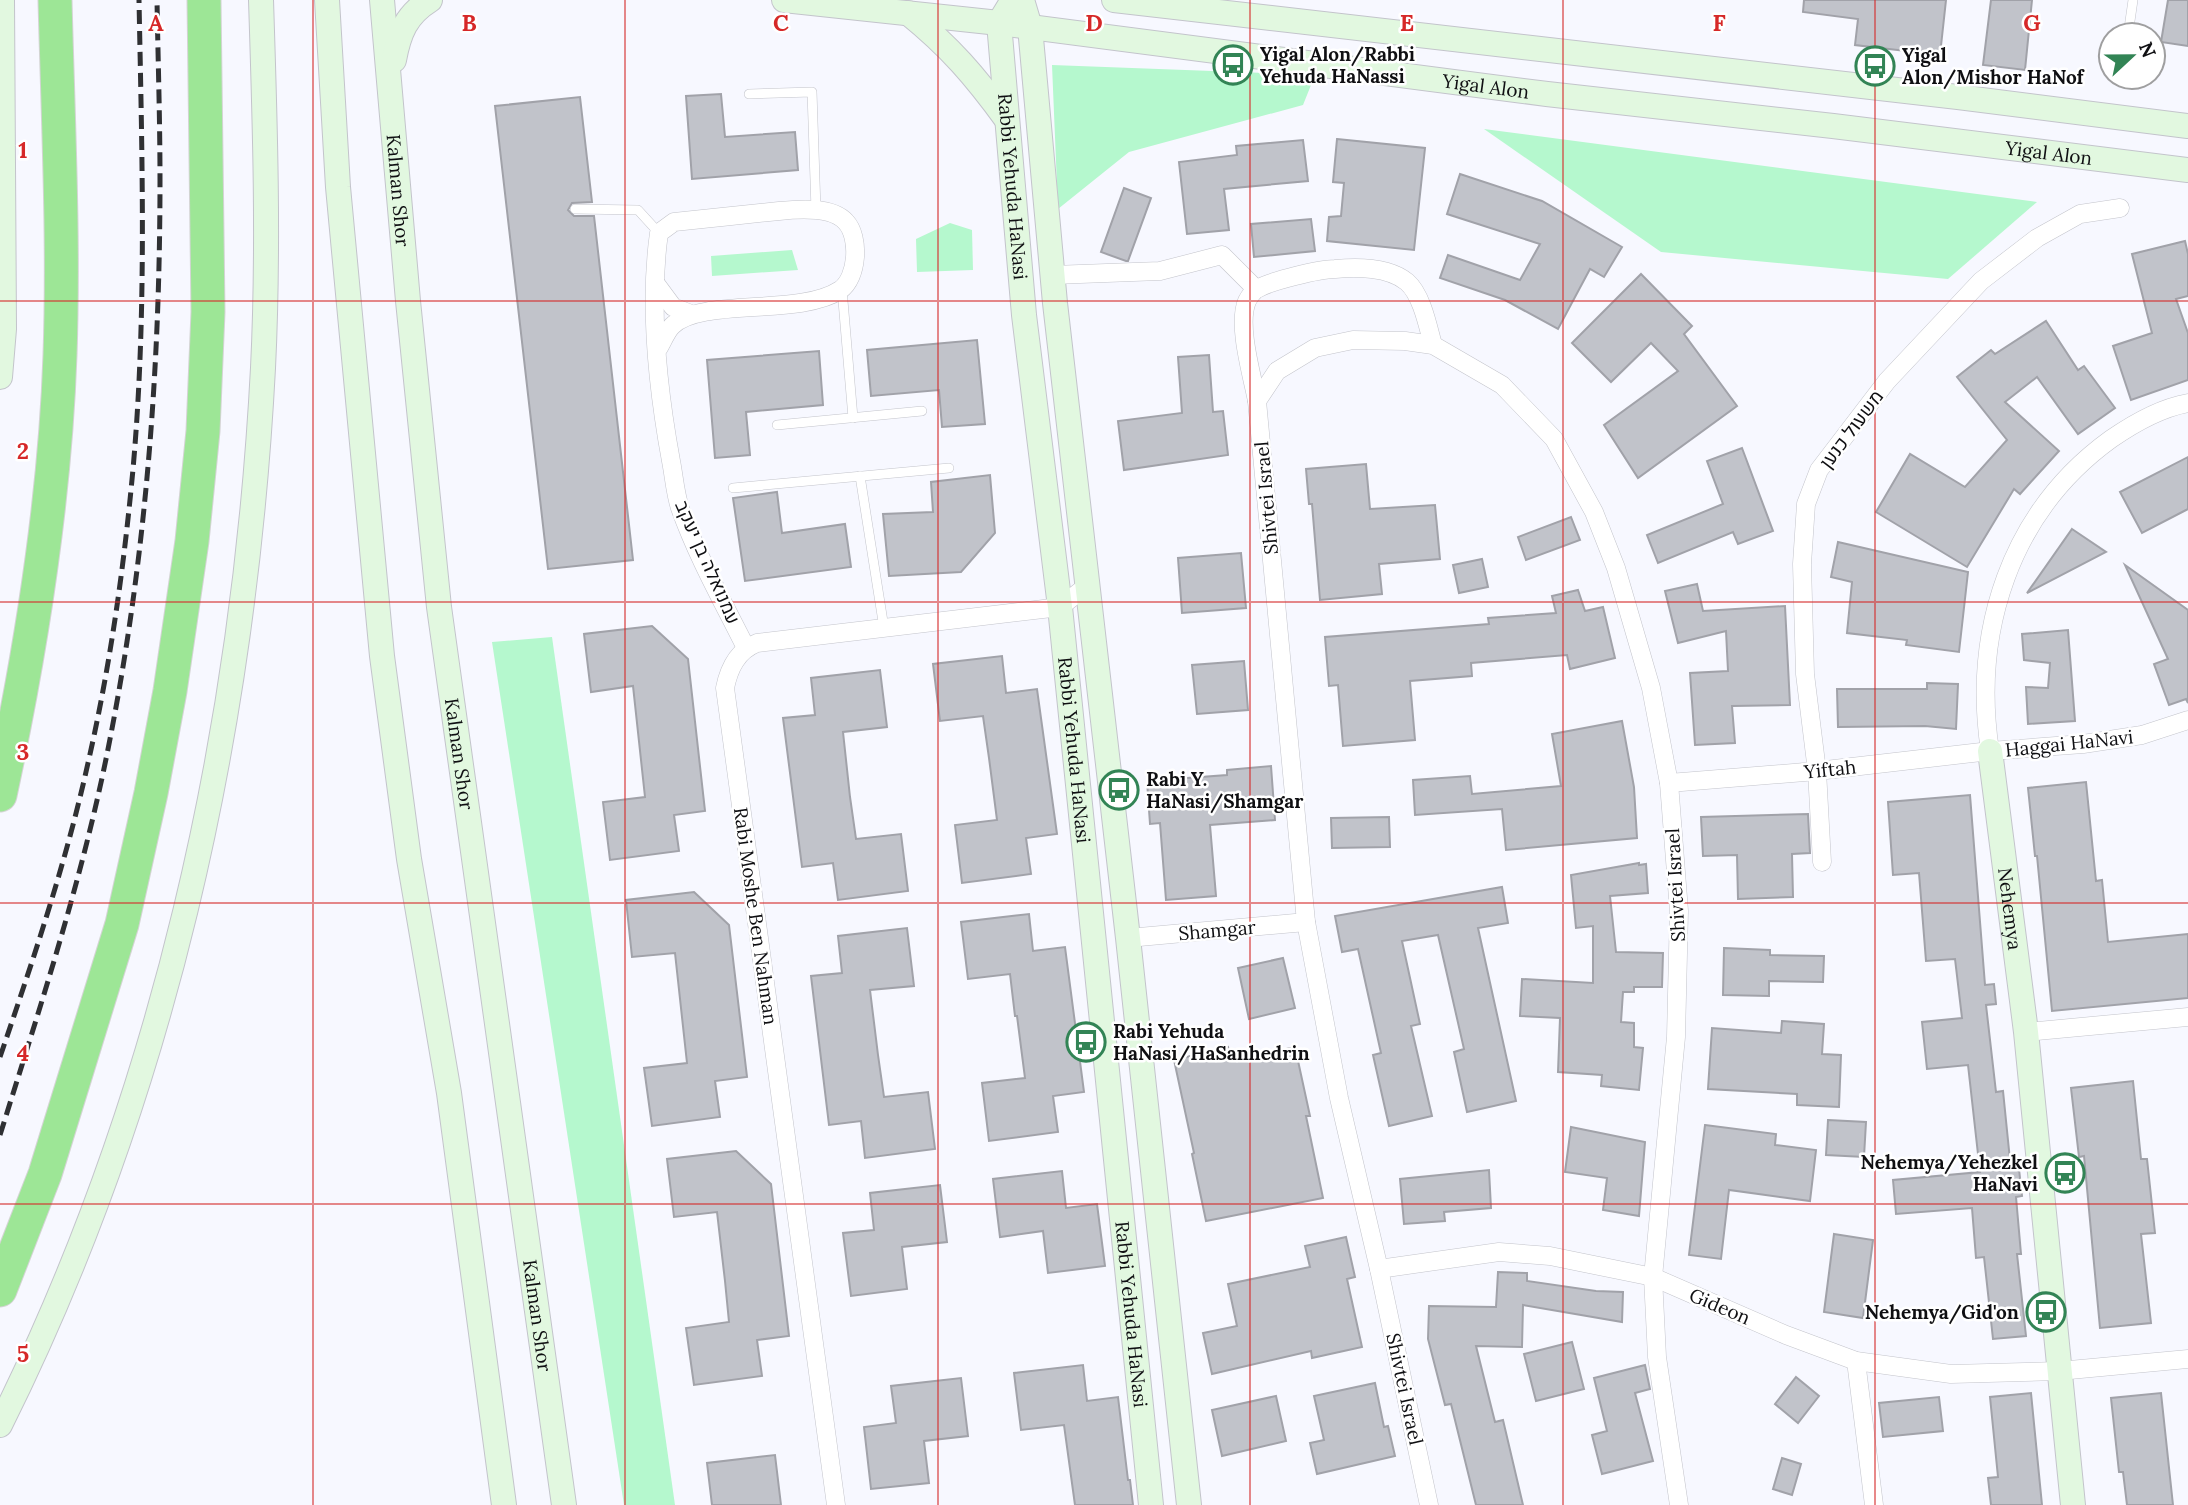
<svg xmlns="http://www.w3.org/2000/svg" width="2188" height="1505" viewBox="0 0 2188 1505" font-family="Lora,Heebo,serif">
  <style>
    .green { fill: #b5f8ce }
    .building { fill: #c1c3ca; stroke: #a1a2a9; stroke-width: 2 }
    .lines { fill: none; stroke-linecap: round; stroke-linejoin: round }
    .lane-casing { stroke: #c3c4cb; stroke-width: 10 }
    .street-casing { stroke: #c3c4cb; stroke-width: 19 }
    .secondary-casing { stroke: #c3c4cb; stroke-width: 26 }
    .highway-casing { stroke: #d4d4d4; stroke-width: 35 }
    .lane { stroke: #fff; stroke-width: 9 }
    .street { stroke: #fff; stroke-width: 18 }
    .secondary { stroke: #e2f8e0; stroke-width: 24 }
    .highway { stroke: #9de696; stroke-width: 33 }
    .rail { stroke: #2f3033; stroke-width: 5; stroke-dasharray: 14 7; stroke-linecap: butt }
    .grid { fill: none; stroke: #d62828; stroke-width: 2; stroke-opacity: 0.55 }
    .labels { text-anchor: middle; stroke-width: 5; stroke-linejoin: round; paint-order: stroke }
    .poi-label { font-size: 19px; font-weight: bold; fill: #0f0f12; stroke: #fff; text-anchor: start }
    .street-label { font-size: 19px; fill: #0f0f12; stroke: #fff }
    .grid-label { font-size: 23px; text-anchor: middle; font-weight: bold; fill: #d62828; stroke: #fff; stroke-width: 5; stroke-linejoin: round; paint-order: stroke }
  </style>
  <rect width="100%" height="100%" fill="#f7f8ff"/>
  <g class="green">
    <path d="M1052,65L1315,75L1303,105L1129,152L1058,209Z"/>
    <path d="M1484,129L2037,202L1948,279L1661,252Z"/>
    <path d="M950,223L972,230L973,270L917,272L916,239Z"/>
    <path d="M792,250L798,270L712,276L711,256Z"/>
    <path d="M552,637L675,1505H624L492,642Z"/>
  </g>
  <g class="building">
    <path d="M1804,0H1946L1940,55L1855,45L1858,19L1803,12Z"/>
    <path d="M1991,0H2032L2025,70L1983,65Z"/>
    <path d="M2168,0H2188V46L2161,42Z"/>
    <path d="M721,94L725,137L795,132L798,170L692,179L686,96Z"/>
    <path d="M580,97L592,202L572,203L568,210L574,216H594L633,560L548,569L495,106Z"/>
    <path d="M1337,139L1425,148L1414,250L1327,241L1329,217L1341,216L1344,183L1333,182Z"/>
    <path d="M1303,140L1308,181L1224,189L1229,230L1187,234L1179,162L1237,155L1236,146Z"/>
    <path d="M1460,174L1542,201L1622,247L1604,277L1590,269L1558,329L1505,300L1440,278L1448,255L1520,280L1540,244L1447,214Z"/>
    <path d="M1124,188L1151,198L1128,261H1126L1101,252Z"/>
    <path d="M1311,219L1315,251L1254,257L1251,224Z"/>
    <path d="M2185,241L2188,254V296L2176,299L2188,333V380L2131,400L2113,346L2152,333L2132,254Z"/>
    <path d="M1641,274L1692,326L1684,334L1737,406L1638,478L1604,425L1678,371L1651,343L1611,382L1572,343Z"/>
    <path d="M2046,321L2078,370L2084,366L2115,408L2078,434L2037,377L2005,402L2059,451L2020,494L2014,489L1967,567L1876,512L1910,454L1965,487L2007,440L1957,377L1991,350L1995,354Z"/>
    <path d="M977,340L985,424L942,427L939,390L871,396L867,350Z"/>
    <path d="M819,351L823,405L746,412L750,455L715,458L707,360Z"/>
    <path d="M1209,355L1213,412L1223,411L1228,455L1124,470L1118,421L1182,413L1178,357Z"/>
    <path d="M1742,448L1773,531L1738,544L1733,532L1658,563L1647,535L1723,504L1707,461Z"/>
    <path d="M2188,457V509L2142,533L2120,492Z"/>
    <path d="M1366,464L1370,509L1435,505L1440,559L1379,564L1382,594L1320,600L1312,504H1309L1306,469Z"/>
    <path d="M990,475L995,533L961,572L889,576L883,514L933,512L931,482Z"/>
    <path d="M777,492L782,533L845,524L851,567L745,581L733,498Z"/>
    <path d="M1571,517L1580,540L1526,560L1518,537Z"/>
    <path d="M2072,529L2106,552L2027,593Z"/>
    <path d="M1838,542L1968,572L1959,652L1906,645L1907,640L1847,633L1852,582L1831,577Z"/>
    <path d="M1241,553L1246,608L1182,613L1178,558Z"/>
    <path d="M1482,559L1488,587L1459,593L1453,565Z"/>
    <path d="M2125,565L2188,610V703L2186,699L2169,705L2154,664L2168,659Z"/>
    <path d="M1697,584L1703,611L1785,606L1790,705L1732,706L1735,743L1695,745L1690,673L1728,671L1726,631L1678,643L1665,591Z"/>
    <path d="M1578,590L1585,611L1603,607L1615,658L1570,669L1567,655L1471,663L1472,676L1410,681L1415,740L1343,746L1338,685L1329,686L1325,637L1489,624L1488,618L1556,613L1552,596Z"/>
    <path d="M652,626L688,659L705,811L674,815L679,851L610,860L603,802L645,797L633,686L591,692L584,634Z"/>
    <path d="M2068,630L2075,721L2028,724L2026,687L2048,688L2050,663L2024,660L2022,634Z"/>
    <path d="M1002,656L1006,693L1037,689L1057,834L1026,838L1031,874L962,883L955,825L997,820L989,758L983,716L940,721L933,664Z"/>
    <path d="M1244,661L1248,710L1197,714L1192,665Z"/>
    <path d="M880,670L887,727L843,732L850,797L856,839L901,834L908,891L838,900L833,863L802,867L783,718L815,715L811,678Z"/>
    <path d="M1927,683L1958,684L1956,729L1925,726L1838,727L1837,689H1927Z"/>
    <path d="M1622,721L1634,787L1637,838L1506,850L1502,809L1415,815L1413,780L1470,776L1472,794L1561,786L1552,734Z"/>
    <path d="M1271,766L1275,820L1210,825L1216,896L1166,900L1160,823L1150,824L1147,781L1227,775V770Z"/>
    <path d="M2086,782L2096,881L2102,880L2108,942L2188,934V998L2052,1011L2037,856H2035L2028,788Z"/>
    <path d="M1970,795L1985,985L1994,984L1996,1004L1986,1005L1996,1092L2003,1091L2011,1170L2019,1169L2022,1196L2016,1197L2021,1254H2017L2026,1336L1993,1339L1984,1257L1976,1258L1972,1208L1896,1214L1893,1180L1980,1172L1968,1065L1927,1069L1922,1022L1962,1018L1955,959L1926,961L1919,873L1893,875L1888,802Z"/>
    <path d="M1808,814L1810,853L1792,854L1793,897L1738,899L1737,855L1703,856L1701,817Z"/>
    <path d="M1389,817L1390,847L1332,848L1331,818Z"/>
    <path d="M1639,863V865L1646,864L1648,893L1610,896L1616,952L1663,953L1662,987H1634V992H1623L1621,1022L1634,1023V1047L1643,1048L1639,1090L1601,1086L1602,1075L1558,1072L1560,1018L1520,1016L1522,979L1593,983V926L1576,928L1571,875Z"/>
    <path d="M1502,887L1508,923L1478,928L1516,1101L1467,1112L1454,1052L1464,1049L1438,935L1402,941L1420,1024L1411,1026L1432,1116L1389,1126L1373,1055L1381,1053L1358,949L1342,952L1335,916Z"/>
    <path d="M694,892L729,925L747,1077L715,1081L720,1117L652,1126L644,1068L687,1063L675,953L632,957L626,900Z"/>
    <path d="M1029,914L1033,951L1065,947L1084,1092L1053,1096L1058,1132L989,1141L982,1083L1025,1078L1017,1016H1015L1010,974L968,979L961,922Z"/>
    <path d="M907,928L914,986L870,990L878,1055L884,1097L928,1092L935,1149L865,1158L861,1121L829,1125L811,976L842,973L838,936Z"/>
    <path d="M1724,948L1770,950V955L1824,956L1823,982L1769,981V996L1723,995Z"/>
    <path d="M1283,958L1295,1008L1249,1019L1238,968Z"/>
    <path d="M1782,1021L1824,1024L1822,1054L1841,1055L1839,1107L1797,1105V1094L1708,1089L1712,1028L1781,1033Z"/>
    <path d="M1228,1047L1231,1061L1295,1047L1310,1116H1306L1323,1198L1206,1221L1192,1154L1194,1153L1174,1060Z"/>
    <path d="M2133,1081L2141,1159H2147L2155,1233L2141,1234L2151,1323L2100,1328L2084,1156L2079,1157L2071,1088Z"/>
    <path d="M1828,1120L1866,1122L1864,1157L1826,1155Z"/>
    <path d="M1705,1125L1776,1134L1775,1145L1816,1150L1810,1201L1729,1190L1721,1259L1689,1255Z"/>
    <path d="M1571,1127L1645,1142L1639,1216L1603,1210L1607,1178L1565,1172Z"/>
    <path d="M736,1151L771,1184L789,1336L757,1340L762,1376L694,1385L686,1328L729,1322L725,1281L717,1212L674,1217L667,1159Z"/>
    <path d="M1489,1170L1491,1208L1444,1212L1445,1221L1404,1224L1400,1179Z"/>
    <path d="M1062,1171L1066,1208L1097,1204L1105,1266L1048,1273L1043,1231L1000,1237L993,1179Z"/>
    <path d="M940,1185L947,1242L902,1247L907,1289L851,1296L843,1233L874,1230L870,1193Z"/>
    <path d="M1834,1234L1873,1240L1863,1318L1824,1312Z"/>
    <path d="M1346,1237L1355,1277L1347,1279L1362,1347L1312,1358L1311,1351L1212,1374L1203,1333L1237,1326L1228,1284L1310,1267L1305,1246Z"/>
    <path d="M1498,1272L1527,1273V1281L1596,1291L1623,1292L1622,1322L1523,1305L1522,1347L1476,1346L1495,1422L1503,1420L1523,1505H1476L1451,1404L1445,1405L1428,1339L1429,1306L1496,1307Z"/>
    <path d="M1572,1342L1584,1389L1536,1401L1524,1354Z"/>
    <path d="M1083,1365L1087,1401L1118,1397L1128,1480H1130L1133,1505H1075L1064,1425L1021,1430L1014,1373Z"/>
    <path d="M1645,1365L1650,1389L1635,1393L1653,1461L1602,1474L1592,1435L1607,1431L1594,1378Z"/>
    <path d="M1796,1377L1819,1396L1798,1423L1775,1404Z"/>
    <path d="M961,1378L968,1436L924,1441L929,1483L871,1489L864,1427L896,1423L891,1386Z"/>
    <path d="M1375,1383L1384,1427L1388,1426L1395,1456L1317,1474L1310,1443L1324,1440L1314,1396Z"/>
    <path d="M2031,1393L2042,1505H1991L1988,1478L1998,1477L1990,1397Z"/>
    <path d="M2161,1393L2173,1505H2127L2123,1472H2119L2111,1398Z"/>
    <path d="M1276,1396L1286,1441L1222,1456L1212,1410Z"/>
    <path d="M1939,1397L1943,1431L1883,1437L1879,1403Z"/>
    <path d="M775,1455L781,1505H712L707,1463Z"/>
    <path d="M1782,1458L1801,1464L1792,1495L1773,1489Z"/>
  </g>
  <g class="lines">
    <g class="lane-casing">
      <g id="lane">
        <path d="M2128,35L2133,0"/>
        <path d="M749,94L812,92L816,210"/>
        <path d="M575,209L638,210L659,233"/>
        <path d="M842,289L853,418"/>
        <path d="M777,425L922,411"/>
        <path d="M860,476L884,628"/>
        <path d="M733,488L949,468"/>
      </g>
    </g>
    <g class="street-casing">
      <g id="street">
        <path d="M1053,275L1160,271L1222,255L1256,289"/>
        <path d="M656,284L673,307L691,314"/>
        <path d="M658,349C662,343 666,332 672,326C701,297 799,317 840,290C858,278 860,237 846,222C832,206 798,209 779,211C744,215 709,218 674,222L659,233C649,304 658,390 671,461C674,476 675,493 680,508C697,556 723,602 746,648"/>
        <path d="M1257,401C1252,375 1237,325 1247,301C1249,297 1254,290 1257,289C1270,281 1320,269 1335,269C1356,267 1389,267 1407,282C1422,295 1428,327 1433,345"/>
        <path d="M1990,751C1972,631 2010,512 2111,439C2134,423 2160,408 2188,403"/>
        <path d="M1669,783L1817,771L1990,751L2083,744L2142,735L2188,720"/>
        <path d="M1822,862L1817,771L1805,674L1802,564L1806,504L1819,470L1887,381L1981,281L2037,238L2080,214L2120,208"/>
        <path d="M1128,938L1306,922"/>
        <path d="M2026,1032L2188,1017"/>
        <path d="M1379,1269L1499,1252L1550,1256L1653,1277L1786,1335L1856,1361L1951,1374L2059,1371L2188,1359"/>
        <path d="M1856,1361L1874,1505"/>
        <path d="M836,1505L725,688C729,668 737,651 757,643L1060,607L1088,585"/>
        <path d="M1429,1505L1379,1269L1339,1098L1306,922L1257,401L1277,371L1315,348L1353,340L1405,341L1433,345L1502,385L1554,439L1594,512L1616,568L1651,688L1669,783L1679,911L1676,1037L1653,1277L1657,1357L1679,1505"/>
      </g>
    </g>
    <g class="secondary-casing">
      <g id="secondary">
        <path d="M327,0L338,187L382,656L409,859L449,1093L504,1505"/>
        <path id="s1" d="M382,0L408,301L439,607L564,1505"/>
        <path id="s2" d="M784,0L999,23L1547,94L1833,126L2188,170"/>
        <path id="s3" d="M1013,0L999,23L1024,315L1060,607L1151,1505"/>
        <path d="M1022,0L1030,27L1055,303L1128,938L1189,1505"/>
        <path d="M1114,0L1958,97L2188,126"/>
        <path d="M908,13C950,47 975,76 1007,120"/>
        <path d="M394,60C399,33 406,15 430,0"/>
        <path d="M0,377L4,329L2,0"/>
        <path id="s4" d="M1990,751L2026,1032L2073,1505"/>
        <path d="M0,1425C163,1098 244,732 263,368C269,245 265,123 261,0"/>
      </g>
    </g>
    <g class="highway-casing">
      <g id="highway">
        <path d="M0,795C31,651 55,503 60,355C64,237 58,118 55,0"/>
        <path d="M0,1290L45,1174L122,924L151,793L170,691L192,541L203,431L208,312L204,0"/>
      </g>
    </g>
    <use href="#lane" class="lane"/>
    <use href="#street" class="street"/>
    <use href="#secondary" class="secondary"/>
    <use href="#highway" class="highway"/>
    <g class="rail">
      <path d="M0,1057C33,960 66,863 88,763C110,667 124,567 133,469C147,313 142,156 139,0"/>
      <path d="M0,1135C41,1004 84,874 110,739C146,555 160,367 160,180C160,120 158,60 157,0"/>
    </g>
  </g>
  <path class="grid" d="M313,0V1505M625,0V1505M938,0V1505M1250,0V1505M1563,0V1505M1875,0V1505M0,301H2188M0,602H2188M0,903H2188M0,1204H2188"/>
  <defs>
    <g id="bus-ring" transform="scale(2.0125)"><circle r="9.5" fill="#fff" stroke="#328455" stroke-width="1.5"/><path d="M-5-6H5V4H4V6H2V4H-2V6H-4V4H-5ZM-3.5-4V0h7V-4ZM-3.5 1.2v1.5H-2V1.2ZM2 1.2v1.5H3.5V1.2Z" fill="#328455"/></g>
  </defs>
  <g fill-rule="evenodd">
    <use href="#bus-ring" x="1233" y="65"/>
    <use href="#bus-ring" x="1875" y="66"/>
    <use href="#bus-ring" x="1119" y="790"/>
    <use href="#bus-ring" x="1086" y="1042"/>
    <use href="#bus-ring" x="2065" y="1173"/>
    <use href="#bus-ring" x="2046" y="1312"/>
  </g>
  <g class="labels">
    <g class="poi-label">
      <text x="1260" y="61">Yigal Alon/Rabbi<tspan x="1260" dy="22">Yehuda HaNassi</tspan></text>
      <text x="1902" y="62">Yigal<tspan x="1902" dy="22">Alon/Mishor HaNof</tspan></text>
      <text x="1146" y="786">Rabi Y.<tspan x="1146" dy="22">HaNasi/Shamgar</tspan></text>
      <text x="1113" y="1038">Rabi Yehuda<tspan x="1113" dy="22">HaNasi/HaSanhedrin</tspan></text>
      <text x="2038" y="1169" text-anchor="end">Nehemya/Yehezkel<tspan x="2038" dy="22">HaNavi</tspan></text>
      <text x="2019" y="1319" text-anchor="end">Nehemya/Gid'on</text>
    </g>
    <g class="street-label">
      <text dy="7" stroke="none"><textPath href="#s2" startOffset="707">Yigal Alon</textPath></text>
      <text dy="7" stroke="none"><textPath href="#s2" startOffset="1274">Yigal Alon</textPath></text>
      <text dy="7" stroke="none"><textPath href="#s3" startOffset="191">Rabbi Yehuda HaNasi</textPath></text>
      <text dy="7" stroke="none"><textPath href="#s1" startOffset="191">Kalman Shor</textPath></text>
      <text transform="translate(1851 429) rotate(-53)" y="7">משעול כנען</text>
      <text transform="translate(1266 498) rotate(-95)" y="7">Shivtei Israel</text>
      <text transform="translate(708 562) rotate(66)" y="7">עמנואלה בן יעקב</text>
      <text transform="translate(2069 743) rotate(-6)" y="7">Haggai HaNavi</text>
      <text dy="7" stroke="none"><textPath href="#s3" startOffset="758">Rabbi Yehuda HaNasi</textPath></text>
      <text dy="7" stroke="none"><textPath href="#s1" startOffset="758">Kalman Shor</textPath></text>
      <text transform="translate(1830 769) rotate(-6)" y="7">Yiftah</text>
      <text transform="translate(1675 885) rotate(-93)" y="7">Shivtei Israel</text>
      <text dy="7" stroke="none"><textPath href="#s4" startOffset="159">Nehemya</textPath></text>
      <text transform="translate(756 916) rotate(82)" y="7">Rabi Moshe Ben Nahman</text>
      <text transform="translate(1217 930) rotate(-5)" y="7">Shamgar</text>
      <text transform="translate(1720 1306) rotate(23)" y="7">Gideon</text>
      <text dy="7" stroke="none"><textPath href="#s3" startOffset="1325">Rabbi Yehuda HaNasi</textPath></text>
      <text dy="7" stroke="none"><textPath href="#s1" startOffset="1325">Kalman Shor</textPath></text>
      <text transform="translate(1405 1389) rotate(78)" y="7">Shivtei Israel</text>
    </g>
  </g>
  <g class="grid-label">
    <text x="156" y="31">A</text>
    <text x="469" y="31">B</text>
    <text x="781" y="31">C</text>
    <text x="1094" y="31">D</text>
    <text x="1407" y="31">E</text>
    <text x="1719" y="31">F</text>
    <text x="2032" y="31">G</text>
    <text x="23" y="158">1</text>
    <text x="23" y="459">2</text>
    <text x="23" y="760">3</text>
    <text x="23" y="1061">4</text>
    <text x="23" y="1362">5</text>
  </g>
  <g transform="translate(2132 56) rotate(68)"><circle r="33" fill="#ffffff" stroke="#9f9fa0" stroke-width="2"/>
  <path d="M0-5L12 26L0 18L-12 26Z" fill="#328455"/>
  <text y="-10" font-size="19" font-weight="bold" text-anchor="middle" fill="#0f0f12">N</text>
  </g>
</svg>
